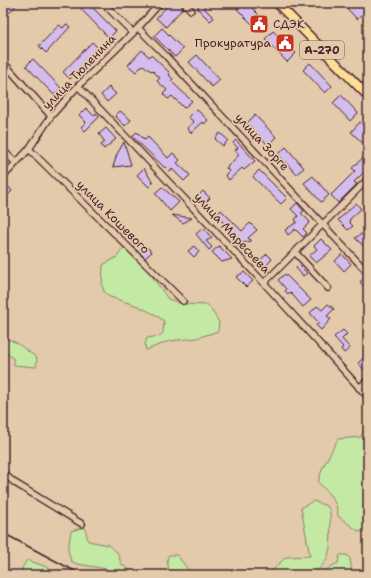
<svg xmlns="http://www.w3.org/2000/svg" width="371" height="578" viewBox="0 0 371 578" font-family="'Shantell Sans',sans-serif">
  <style>
    .green { fill: #c3e9a4; stroke: #868468 }
    .building { fill: #d3bded; stroke: #4a1f2b }
    .lines { fill: none; stroke-linecap: round; stroke-linejoin: round }
    .minor-casing { stroke: #4a1f2b; stroke-width: 8 }
    .highway-casing { stroke: #4a1f2b; stroke-width: 11 }
    .minor { stroke: #e2caaa; stroke-width: 5.5 }
    .highway { stroke: #fdde96; stroke-width: 8 }
    .rail { stroke: #4a1f2b; stroke-width: 1.5 }
    .labels { text-anchor: middle; stroke-width: 3.5; stroke-linejoin: round; paint-order: stroke }
    .shield { fill: #e2caaa; stroke: #785251; stroke-width: 1 }
    .shield-label { font-size: 11px; font-weight: bold; fill: #4a1f2b }
    .poi-label { font-size: 12px; fill: #4a1f2b; stroke: #e2caaa; text-anchor: start }
    .street-label { font-size: 12px; fill: #4a1f2b; stroke: #e2caaa }
  </style>
  <rect width="100%" height="100%" fill="#e2caaa"/>
  <filter id="ink" filterUnits="userSpaceOnUse"><feTurbulence type="fractalNoise" baseFrequency=".025" numOctaves="2"/><feDisplacementMap in="SourceGraphic" scale="8" xChannelSelector="R" yChannelSelector="G"/><feConvolveMatrix kernelMatrix="1 2 1 2 8 2 1 2 1" color-interpolation-filters="sRGB"/></filter>
  <g filter="url(#ink)">
    <g class="green">
      <path d="M124,247L147,269L168,299L182,304L208,305L219,322L218,331L197,338L169,341L146,350L145,345L147,338L160,336L163,333L164,321L156,315L138,306L110,297L105,293L102,286L103,265L117,257Z"/>
      <path d="M3,337L17,343L37,358L36,367L14,365L13,358L3,351Z"/>
      <path d="M368,419V532L358,531L338,516C338,501 328,493 318,482L323,467L338,439L361,437Z"/>
      <path d="M313,501L327,506L330,511C330,535 337,564 308,575C299,578 277,575 268,575L286,557L310,556L301,508Z"/>
      <path d="M85,527L88,541L108,545L118,553L121,564L137,575H109L107,569L77,564L71,561L68,550L71,531Z"/>
      <path d="M169,555H177L192,575H170L167,560Z"/>
      <path d="M340,555H347L350,559L352,573L348,575H321L330,567L338,563Z"/>
      <path d="M27,560L44,566L57,575H24L22,568Z"/>
    </g>
    <g class="building">
      <path d="M3,3H18L8,14L3,9Z"/>
      <path d="M88,3L116,31L109,38L81,9Z"/>
      <path d="M170,3H180L183,8L166,27L156,18Z"/>
      <path d="M202,3L205,6L204,8L214,18L210,21L197,8Z"/>
      <path d="M243,3H247L268,24L260,32L237,9Z"/>
      <path d="M342,3H368V9L357,19Z"/>
      <path d="M66,24L70,27L46,53L39,46L59,25L63,28Z"/>
      <path d="M162,28L183,49L175,57L154,36Z"/>
      <path d="M273,31L296,53L287,62L265,39Z"/>
      <path d="M92,42L99,49L70,79L63,72Z"/>
      <path d="M142,50L149,57L151,55L170,73L169,75L173,79L171,81L192,101L184,108L172,96L168,99L163,94L167,90L157,81L160,78L152,70L151,71L143,65L136,72L128,65Z"/>
      <path d="M197,55L220,80L212,87L189,62Z"/>
      <path d="M33,59L61,88L54,95L26,66Z"/>
      <path d="M310,63L332,86L325,93L303,70Z"/>
      <path d="M109,87L116,94L107,102L101,95Z"/>
      <path d="M341,95L358,113L350,121L333,103Z"/>
      <path d="M86,108L94,116L96,113L99,117L85,131L81,127L86,122L79,115Z"/>
      <path d="M196,109L208,120L204,124L203,122L191,133L187,128L194,122L188,117Z"/>
      <path d="M120,111L131,120L125,126L115,116Z"/>
      <path d="M255,115L276,137L268,145L247,123Z"/>
      <path d="M360,122L368,130V148L351,132Z"/>
      <path d="M106,128L116,139L104,149L101,145L105,142L99,134Z"/>
      <path d="M137,132L145,140L148,137L168,158L173,153L180,160L177,163L190,175L184,181L172,169L170,171L166,167L165,168L132,136Z"/>
      <path d="M220,133L228,140L223,146L215,139Z"/>
      <path d="M236,140L255,161L244,170L242,168L229,180L225,175L229,171L226,168L239,155L235,150L238,148L233,143Z"/>
      <path d="M124,142L131,165L113,167L117,154Z"/>
      <path d="M286,147L304,168L296,174L278,154Z"/>
      <path d="M368,153V168L354,182L357,184L338,203L331,195L355,171L352,168Z"/>
      <path d="M144,168L153,183L149,187L137,175Z"/>
      <path d="M259,170L287,198L281,204L253,177Z"/>
      <path d="M313,176L329,195L321,202L304,183Z"/>
      <path d="M7,185L12,191L8,195L3,190Z"/>
      <path d="M162,187L179,202L170,211L155,193Z"/>
      <path d="M203,191L210,198L203,205L196,198Z"/>
      <path d="M297,203L304,211L301,213L310,222L303,229L307,233L303,237L295,229L288,235L285,230L297,222L295,220L298,216L291,209Z"/>
      <path d="M356,203L361,209L350,219L349,222L353,226L348,230L338,220Z"/>
      <path d="M221,210L242,231L250,223L257,230L248,238L251,241L243,243L216,215Z"/>
      <path d="M172,215L192,218L183,223Z"/>
      <path d="M203,228L212,238L206,241L212,247L209,250L196,234Z"/>
      <path d="M361,234L368,242V250L355,238Z"/>
      <path d="M321,239L332,250L316,263L309,256L317,249L314,246Z"/>
      <path d="M194,246L199,252L194,257L188,251Z"/>
      <path d="M219,246L232,259L222,262L212,252Z"/>
      <path d="M147,247L152,252L145,258L140,253Z"/>
      <path d="M267,254L272,259L266,266L260,260Z"/>
      <path d="M342,254L351,264L344,271L335,261Z"/>
      <path d="M299,265L307,273L303,276L296,268Z"/>
      <path d="M244,272L253,281L246,287L236,277Z"/>
      <path d="M285,274L311,300L303,307L290,292L288,294L285,291L286,289L278,280Z"/>
      <path d="M365,277L368,280V291L360,282Z"/>
      <path d="M328,304L334,309L327,316L331,319L321,330L316,325L319,323L310,313L317,306L322,310Z"/>
      <path d="M343,330L347,334L342,339L350,348L344,353L341,349L343,347L334,337Z"/>
      <path d="M368,354V374L358,363Z"/>
    </g>
    <g class="lines">
      <g class="minor-casing">
        <g id="minor">
          <path d="M103,3L133,33"/>
          <path d="M184,3L191,10"/>
          <path d="M138,28L166,56L368,273"/>
          <path d="M3,62L51,116"/>
          <path d="M78,86L264,283L368,397"/>
          <path d="M29,149L183,301"/>
          <path d="M3,150L16,163"/>
          <path d="M3,177L29,149L51,116L78,86L138,28L160,3"/>
          <path d="M295,252L328,288"/>
          <path d="M264,283L368,179"/>
          <path d="M359,388L368,380"/>
          <path d="M3,473L15,483L82,524"/>
        </g>
      </g>
      <g class="highway-casing">
        <path id="highway" d="M277,3L368,96"/>
      </g>
      <use href="#minor" class="minor"/>
      <use href="#highway" class="highway"/>
      <path class="rail" d="M3,533L82,575"/>
    </g>
  </g>
  <defs>
    <g id="civic-square" transform="scale(1)"><rect x="-9" y="-9" width="18" height="18" rx="4" fill="#c8321e" stroke="#e2caaa"/><path d="M-.6-6.5H3V-4.5H.6V-3L4-1V1h2V6H-6V1h2V-1L-.6-3ZM-1.2 2.5V6h2.4V2.5Z" fill="#fff"/></g>
  </defs>
  <g fill-rule="evenodd">
    <use href="#civic-square" x="259" y="24"/>
    <use href="#civic-square" x="285" y="43"/>
  </g>
  <g class="labels">
    <rect class="shield" x="300" y="41" width="44" height="18" rx="3"/>
    <g class="shield-label">
      <text x="322" y="54">А-270</text>
    </g>
    <g class="poi-label">
      <text x="273" y="28">СДЭК</text>
      <text x="271" y="47" text-anchor="end">Прокуратура</text>
    </g>
    <g class="street-label">
      <text transform="translate(79 72) rotate(-46)" y="4">улица Тюленина</text>
      <text transform="translate(262 142) rotate(47)" y="4">улица Зорге</text>
      <text transform="translate(113 217) rotate(45)" y="4">улица Кошевого</text>
      <text transform="translate(232 233) rotate(47)" y="4">улица Маресьева</text>
    </g>
  </g>
  <rect width="371" height="578" fill="none" stroke="#e2caaa" stroke-width="16"/>
  <rect x="8" y="8" width="355" height="562" fill="none" stroke="#4a1f2b" stroke-width="1.5" filter="url(#ink)"/>
</svg>
